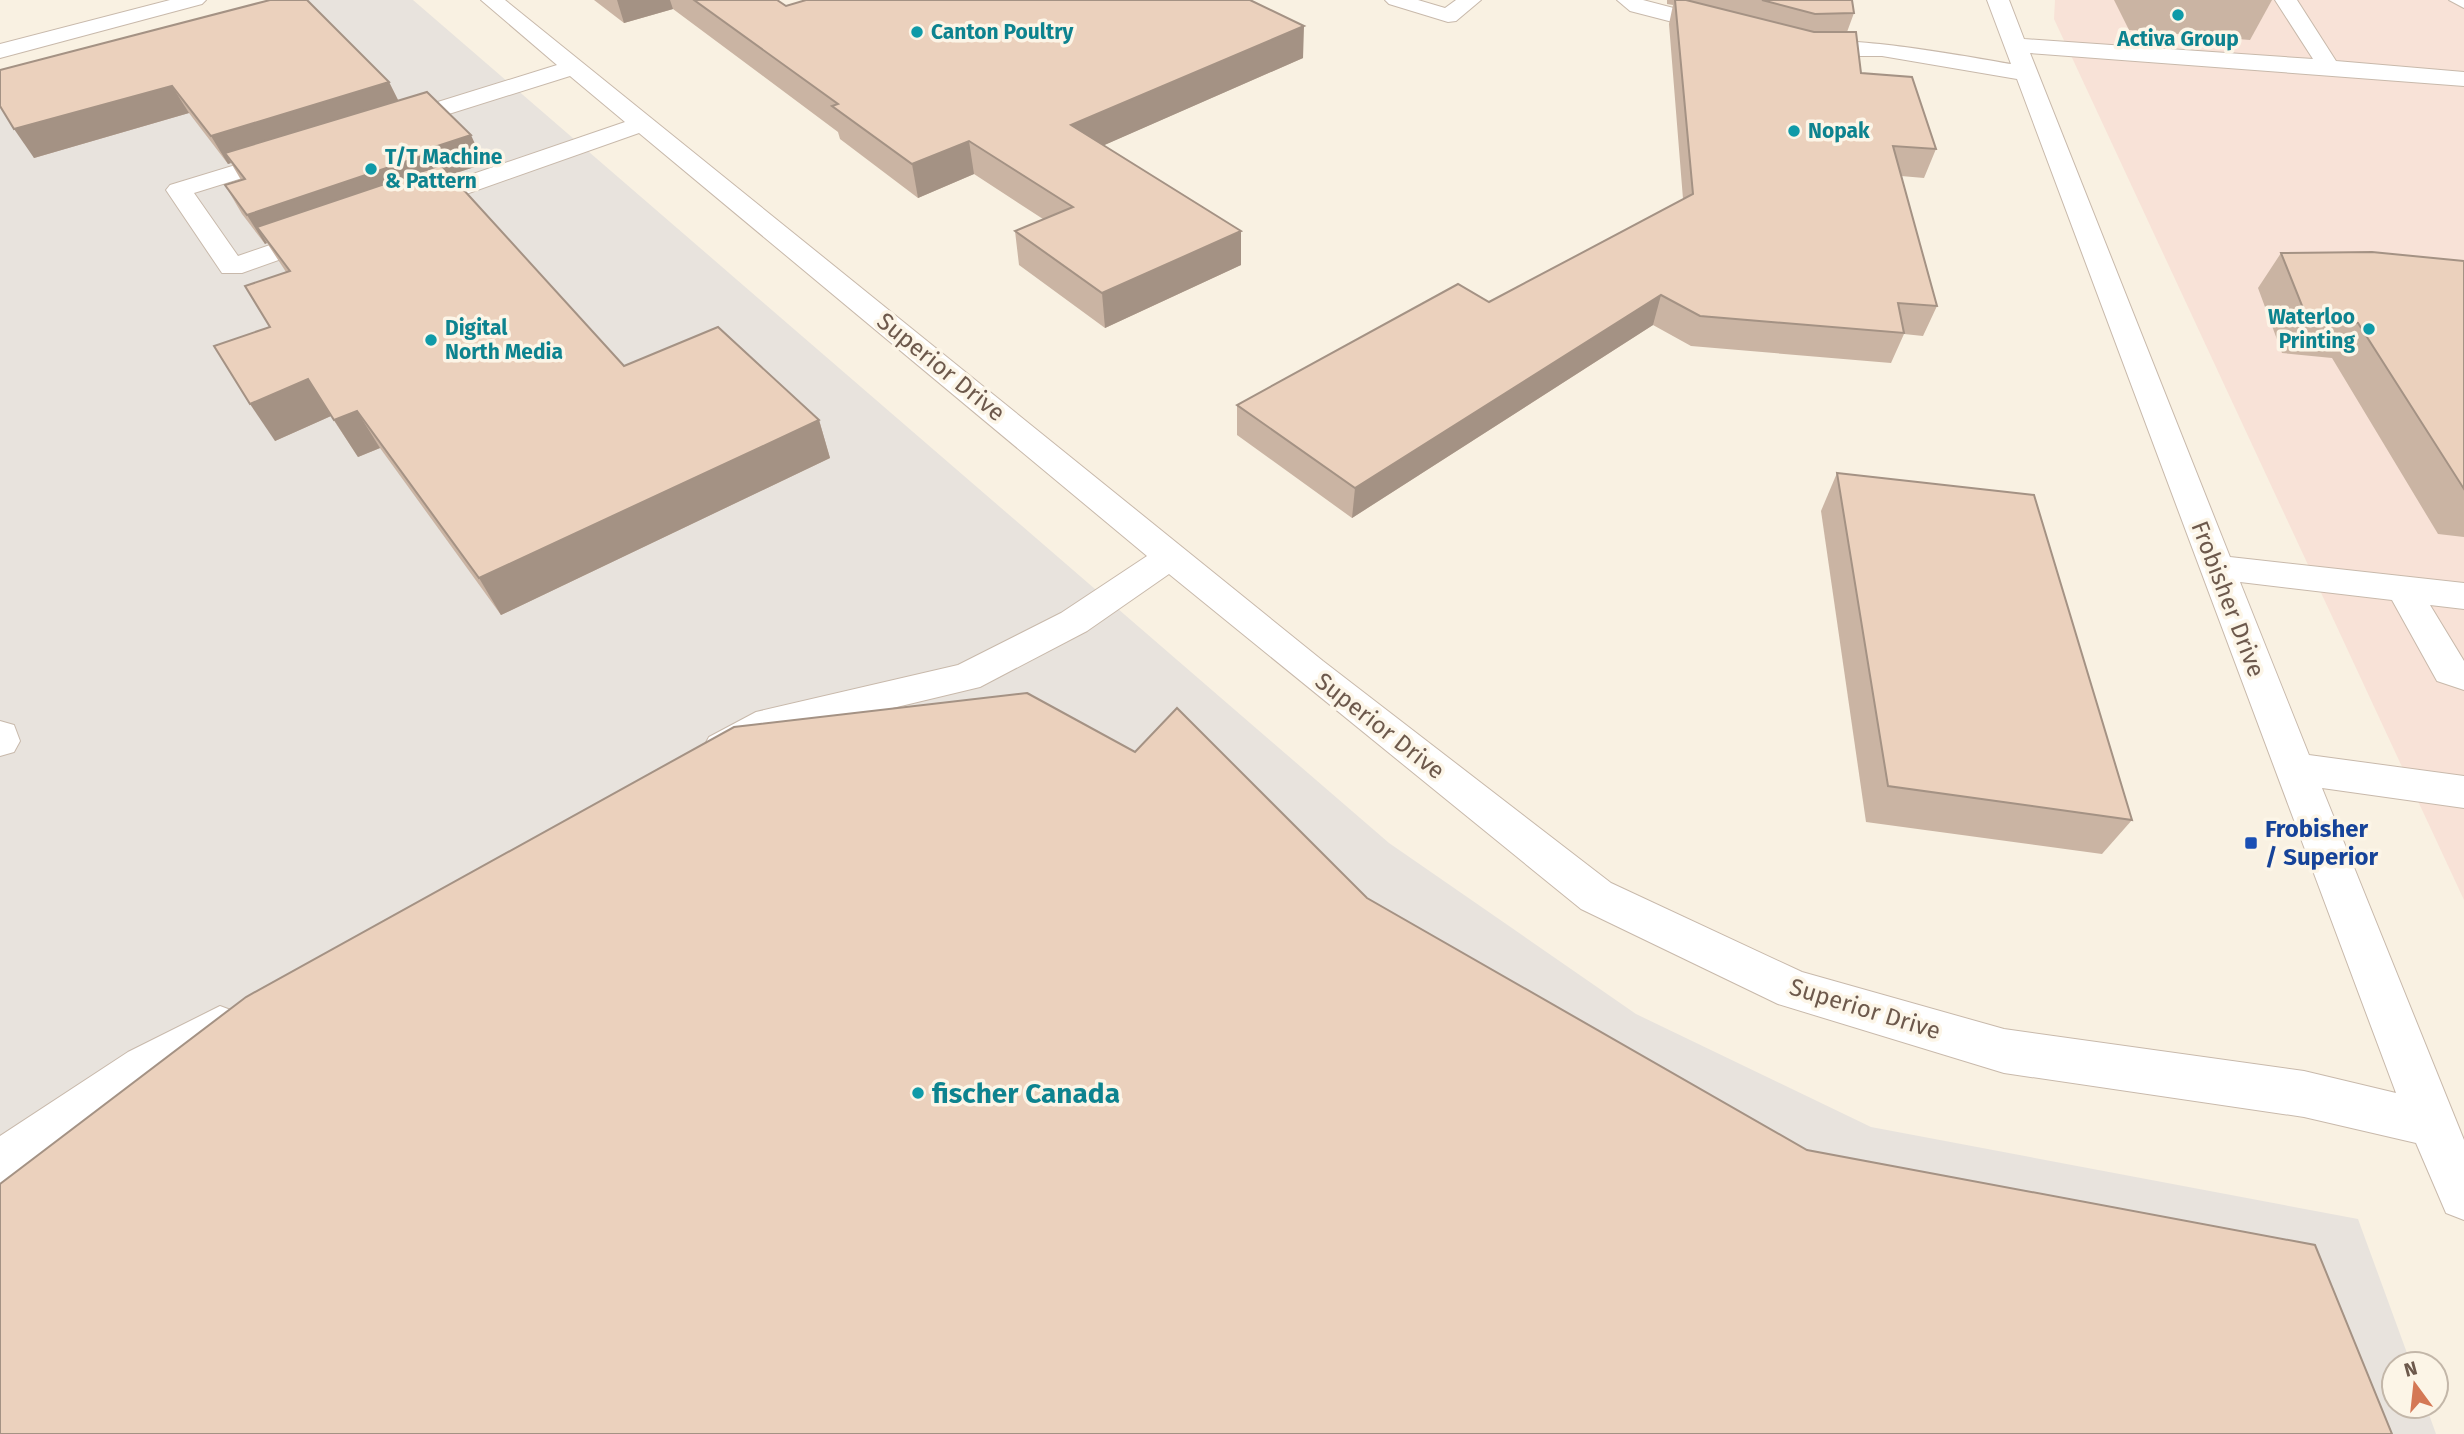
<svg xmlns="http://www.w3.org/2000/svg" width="2464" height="1434" viewBox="0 0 2464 1434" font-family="'Fira Sans',sans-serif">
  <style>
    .commercial { fill: #f8e2d7 }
    .industrial { fill: #e8e3dd }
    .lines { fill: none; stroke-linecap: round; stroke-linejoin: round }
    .minor-casing { stroke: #c8b9ab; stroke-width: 2 }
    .minor { fill: #fff; fill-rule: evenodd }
    .wall { fill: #cab4a3 }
    .shaded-wall { fill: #a49284 }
    .building { fill: #ebd1bd; stroke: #a49284; stroke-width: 2 }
    .culture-dot { fill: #0f9aa8; stroke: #fcf5e7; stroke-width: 2.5 }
    .transit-dot { fill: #1a4fb4; stroke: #fcf5e7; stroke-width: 2.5 }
    .labels { text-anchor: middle; stroke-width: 7; stroke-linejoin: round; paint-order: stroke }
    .far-culture-label { font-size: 21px; font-weight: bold; fill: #0d838f; stroke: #fcf5e7; text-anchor: start }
    .street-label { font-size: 24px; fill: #6d594c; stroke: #fcf5e7 }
    .transit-label { font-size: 24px; font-weight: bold; fill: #164399; stroke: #fcf5e7; text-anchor: start }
    .near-culture-label { font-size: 28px; font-weight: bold; fill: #0d838f; stroke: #fcf5e7; text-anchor: start }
  </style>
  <rect width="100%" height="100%" fill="#f9f1e2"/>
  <path class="commercial" d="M2055,0H2464V900L2054,19Z"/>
  <path class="industrial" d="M290,0H413L1389,843L1636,1014L1871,1127L2358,1219L2411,1364H2394V1406H2426L2436,1434H0V76Z"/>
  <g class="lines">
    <g class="minor-casing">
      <g id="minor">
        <path d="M170,0H206L202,4L0,58V44Z"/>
        <path d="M481,0H505L1323,661L1611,883L1802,972L2004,1029L2304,1071L2396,1093L2017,79L1882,56H1805L1794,49C1810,26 1980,59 2011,64L1987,0H2009L2024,39L2313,59L2275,0H2297L2336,61L2464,72V86L2030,53L2230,557L2464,583V609L2430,605L2464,661V690L2437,681L2392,600L2240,582L2309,755L2464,776V808L2322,788L2464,1140V1220L2446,1213L2416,1143L2304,1117L2004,1073L1778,1004L1581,909L1169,574L1087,631L980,687L780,735L723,763L709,759L703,748L709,737L756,712L958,665L1061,613L1147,556L639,133L421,210H403L399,204L403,198L625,122L570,76L401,129H383L380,124L383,119L557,65Z"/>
        <path d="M1385,0H1418L1445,8L1456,0H1481L1456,21L1448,22L1389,4Z"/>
        <path d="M1617,0H1643L1731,23L1734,28L1723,35L1630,11Z"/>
        <path d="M2449,0H2464V8Z"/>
        <path d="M288,149L297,151L300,156L297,161L194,193L238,256L322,227L332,229L335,235L332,241L242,273H222L166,190L170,185Z"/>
        <path d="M0,721L14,725L20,741L14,752L0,756Z"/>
        <path d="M220,1006L236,1012L243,1027L236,1042L162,1084L17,1182L0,1189V1136L128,1052Z"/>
      </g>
    </g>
    <use href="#minor" class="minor"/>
  </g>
  <g class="wall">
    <path d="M594,0H777L786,6L1303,58L1104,145L1241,265L1105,328L1019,265L1015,231L1043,219L974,174L918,198L840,139L838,132L673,9L624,23Z"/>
    <path d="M1667,0H1852L1854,13L1847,32L1861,73L1936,149L1924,178L1901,176L1937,306L1923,336L1904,334L1891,363L1691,346L1653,325L1352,518L1237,435V405L1489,302L1683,199L1669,24L1673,5L1667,4Z"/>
    <path d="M2114,0H2272L2250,40L2129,30Z"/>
    <path d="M0,70L389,82L398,100L484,164L450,175L624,366L819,420L830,458L501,615L380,448L358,457L331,416L275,441L270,327L286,272L267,243L265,244L242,214L225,185L241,180L231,163L228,164L189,113L34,158Z"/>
    <path d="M2281,253L2464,261V537L2438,534L2332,358L2282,353L2258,288Z"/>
    <path d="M1837,473L2132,820L2102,854L1866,822L1821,511Z"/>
  </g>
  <g class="shaded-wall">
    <path d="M617,0H670L673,9L624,23Z"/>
    <path d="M1304,26L1303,58L1075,158L1071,125Z"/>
    <path d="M389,82L403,110L225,153L231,163L228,164L211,136Z"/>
    <path d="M172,86L189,113L34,158L14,129Z"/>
    <path d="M471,135L484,164L440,178L257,227L267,243L265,244L247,215L425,150Z"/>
    <path d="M969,141L974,174L918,198L912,164Z"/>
    <path d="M1241,231V265L1105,328L1102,293Z"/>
    <path d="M1661,295L1653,325L1352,518L1355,488Z"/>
    <path d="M308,379L331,416L275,441L250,404Z"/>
    <path d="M357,411L380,448L358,457L334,420Z"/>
    <path d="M819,420L830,458L501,615L479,578Z"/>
  </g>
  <g class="building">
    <path d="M270,0H307L389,82L211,136L172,86L14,129L0,106V70Z"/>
    <path d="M694,0H777L786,6L806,0H1250L1304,26L1071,125L1241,231L1102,293L1015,231L1073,207L969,141L912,164L832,106L838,104Z"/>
    <path d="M1675,0H1686L1814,32H1856L1861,73L1912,77L1936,149L1893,146L1937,306L1898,303L1904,333L1700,316L1661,295L1355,488L1237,405L1458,284L1489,302L1693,194Z"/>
    <path d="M1762,0H1852L1854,13L1815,14Z"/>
    <path d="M427,92L471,135L425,150L428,154L247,215L225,185L245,179L225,153Z"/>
    <path d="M441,165L624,366L718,327L819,420L479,578L357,411L334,420L308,379L250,404L214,346L270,327L245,286L290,271L257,227Z"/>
    <path d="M2372,252L2464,261V489L2358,323L2307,318L2281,253Z"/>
    <path d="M1837,473L2034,495L2132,820L1888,786Z"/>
    <path d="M1027,693L1135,752L1177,708L1367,898L1807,1150L2315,1245L2392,1434H0V1184L246,997L734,727Z"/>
  </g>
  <g class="culture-dot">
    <circle cx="2178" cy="15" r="7"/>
    <circle cx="917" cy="32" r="7"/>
    <circle cx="1794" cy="131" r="7"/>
    <circle cx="371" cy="169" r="7"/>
    <circle cx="2369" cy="329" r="7"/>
    <circle cx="431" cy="340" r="7"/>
    <circle cx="918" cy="1093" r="7"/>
  </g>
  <rect class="transit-dot" x="2244" y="836" width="14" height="14" rx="3.5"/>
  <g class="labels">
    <g class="far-culture-label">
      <text x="931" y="39">Canton Poultry</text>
      <text x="2178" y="46" text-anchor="middle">Activa Group</text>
      <text x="1808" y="138">Nopak</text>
      <text x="385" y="164">T/T Machine<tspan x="385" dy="24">&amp; Pattern</tspan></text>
      <text x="2355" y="324" text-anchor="end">Waterloo<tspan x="2355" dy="24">Printing</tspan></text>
      <text x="445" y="335">Digital<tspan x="445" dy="24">North Media</tspan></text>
    </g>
    <g class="street-label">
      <text transform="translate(941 367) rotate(39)" y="8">Superior Drive</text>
      <text transform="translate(2228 599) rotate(69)" y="8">Frobisher Drive</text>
      <text transform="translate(1380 726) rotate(38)" y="8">Superior Drive</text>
      <text transform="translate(1865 1009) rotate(17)" y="8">Superior Drive</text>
    </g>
    <g class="transit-label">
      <text x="2265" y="837">Frobisher<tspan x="2265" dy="28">/ Superior</tspan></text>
    </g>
    <g class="near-culture-label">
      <text x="932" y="1103">fischer Canada</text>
    </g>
  </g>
  <g transform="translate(2415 1385) rotate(345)"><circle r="33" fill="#fcf5e7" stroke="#c3b7a9" stroke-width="2"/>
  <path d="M0-5L12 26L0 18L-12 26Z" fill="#d47855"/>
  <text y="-10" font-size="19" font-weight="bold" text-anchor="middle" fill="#6d594c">N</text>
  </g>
</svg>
